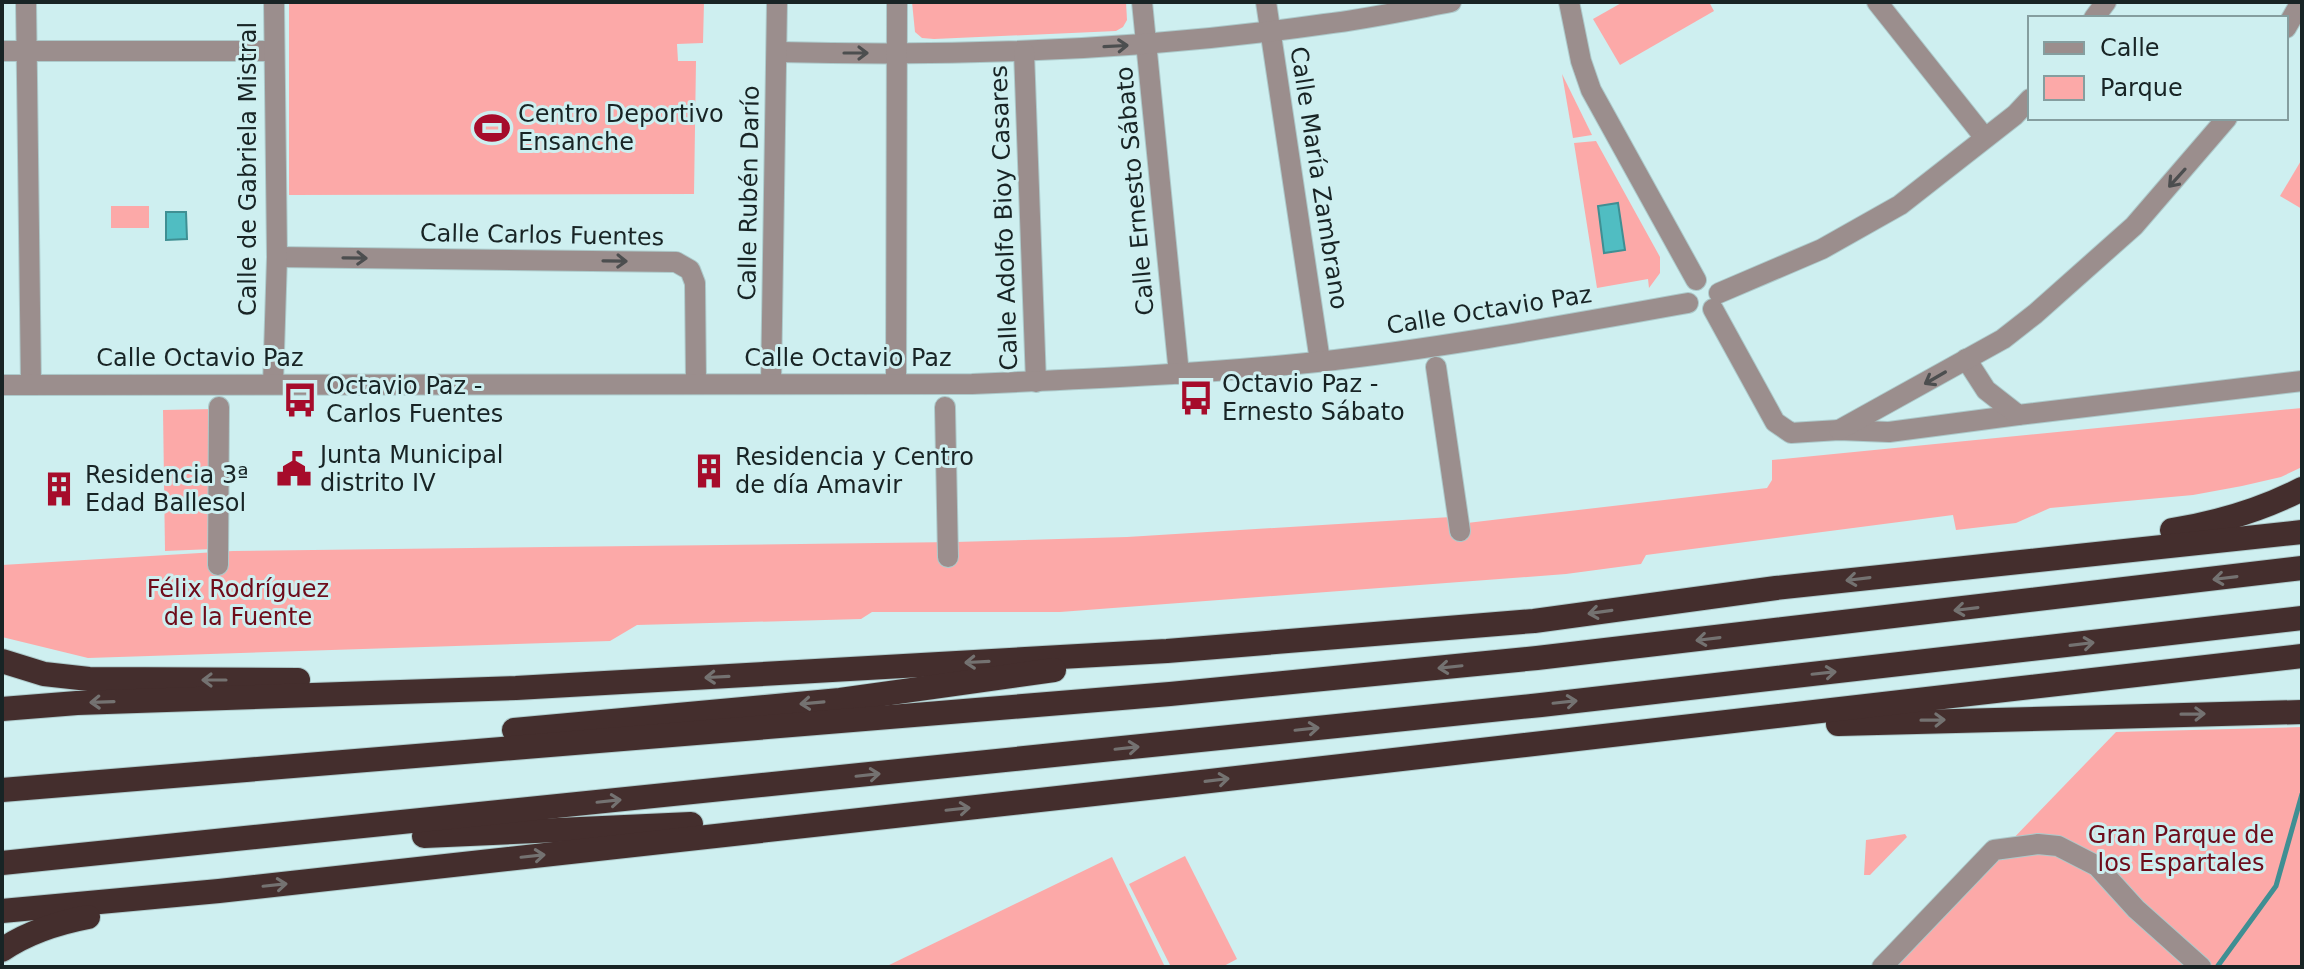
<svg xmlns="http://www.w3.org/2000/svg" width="2304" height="969" viewBox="0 0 2304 969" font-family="'DejaVu Sans',sans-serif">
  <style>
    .green { fill: #fca9a8 }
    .water { fill: #50bdc2; stroke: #3f8f93; stroke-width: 2 }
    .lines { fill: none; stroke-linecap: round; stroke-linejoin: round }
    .stream { stroke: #3f8f93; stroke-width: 5 }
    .street-casing { stroke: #adcacb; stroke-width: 22 }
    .highway-casing { stroke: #adcacb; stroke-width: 26 }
    .street { stroke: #9b8e8d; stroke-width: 20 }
    .highway { stroke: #442e2d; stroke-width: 24 }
    .oneway { stroke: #4c4e4f }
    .oneway2 { stroke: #747271 }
    .labels { text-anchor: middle; stroke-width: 6; stroke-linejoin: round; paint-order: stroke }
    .poi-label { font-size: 24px; fill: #182425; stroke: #ceeff0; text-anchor: start }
    .street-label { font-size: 24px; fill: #182425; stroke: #ceeff0 }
    .park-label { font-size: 24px; fill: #6e0c1b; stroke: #ceeff0 }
  </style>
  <rect width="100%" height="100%" fill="#ceeff0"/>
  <g class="green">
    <path d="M289,2H704L703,43L677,44L678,61H696L694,194L289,195Z"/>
    <path d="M912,2H1126L1127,20L1123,27L1116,31L934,39L922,38L915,32Z"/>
    <path d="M1623,2H1709L1714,11L1620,65L1593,19Z"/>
    <path d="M1562,74L1592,135L1573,138Z"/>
    <path d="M1596,141L1660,257V273L1649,288L1648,279L1597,288L1574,143Z"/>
    <path d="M2302,159V209L2280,196Z"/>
    <rect x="111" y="206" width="38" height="22"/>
    <path d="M2302,408V467L2281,477L2242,486L2193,495L2050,508L2016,523L1956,530L1953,515L1646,555L1641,564L1566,574L1060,612H872L861,619L637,625L610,641L88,658L2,637V565L233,551L955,542L1127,537L1451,517L1467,523L1767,488L1772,480V460Z"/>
    <path d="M214,409L213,549L165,551L163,410Z"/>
    <path d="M2302,727V967H1889L2116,732Z"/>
    <path d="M1905,834L1907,837L1870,875H1864L1866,840Z"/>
    <path d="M1185,856L1237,959L1222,967H1171L1129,884Z"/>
    <path d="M1112,857L1165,967H885Z"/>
  </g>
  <g class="water">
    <path d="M1618,203L1625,250L1604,253L1598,206Z"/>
    <path d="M166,212H186L187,239L166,240Z"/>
  </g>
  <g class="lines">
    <path class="stream" d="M2217,967L2276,886L2302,794"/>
    <g class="street-casing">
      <g id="street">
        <path d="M26,2L31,385"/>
        <path d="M1142,2L1179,374"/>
        <path d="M1266,2L1320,361"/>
        <path d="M1569,2L1581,61L1591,90L1696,280"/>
        <path d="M1877,2L1985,138"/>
        <path d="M2094,18L2106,2"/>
        <path d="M2286,28L2301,2"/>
        <path d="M2,51H274"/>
        <path d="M778,52C961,57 1144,50 1325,24C1367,19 1409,10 1451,2"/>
        <path d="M1024,52L1036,382"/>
        <path d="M277,257L676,262L690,270L695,283L696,384"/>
        <path d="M1719,293L1822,249L1900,205L2015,115L2030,99"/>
        <path d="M1713,309L1775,422L1791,433L1839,430L1889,432L2018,415"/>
        <path d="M1966,359L1986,390L2018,415L2302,381"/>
        <path d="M1436,367L1460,531"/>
        <path d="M273,384L277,257L274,2"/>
        <path d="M771,384L777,2"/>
        <path d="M896,384L897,2"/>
        <path d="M2,385L972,384C1087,379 1202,374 1317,362C1441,348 1565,325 1688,303"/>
        <path d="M945,407L948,557"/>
        <path d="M1839,430L2003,339L2035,314L2134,226L2227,118"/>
        <path d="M218,565L219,407"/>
        <path d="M1882,967L1994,850L2038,844L2058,846L2097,866L2136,909L2201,967"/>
      </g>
    </g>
    <g class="highway-casing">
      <g id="highway">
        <path d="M2172,530C2217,523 2261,510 2302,489"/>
        <path d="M2,661L44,674L89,679L298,680"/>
        <path d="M2,709L77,703L516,688L1167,651L1534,621L1776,588L2302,532"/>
        <path d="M1838,724L2302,712"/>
        <path d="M514,730L840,700L1054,670"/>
        <path d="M2,790L1170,694L1537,658L2302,568"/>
        <path d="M424,836L691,824"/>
        <path d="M2,863L1541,705L2302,618"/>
        <path d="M2,911L219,891L1175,785L2302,656"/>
        <path d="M2,950C28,932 57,923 88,917"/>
      </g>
    </g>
    <use href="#street" class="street"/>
    <use href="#highway" class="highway"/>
  </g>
  <defs><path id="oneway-shaft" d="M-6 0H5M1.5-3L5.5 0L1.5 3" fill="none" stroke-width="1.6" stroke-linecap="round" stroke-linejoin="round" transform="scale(2)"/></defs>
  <g class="oneway">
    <use href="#oneway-shaft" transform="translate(1116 46) rotate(-3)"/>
    <use href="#oneway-shaft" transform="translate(856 53)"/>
    <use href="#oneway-shaft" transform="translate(2177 178) rotate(132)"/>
    <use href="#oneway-shaft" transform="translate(355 258) rotate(1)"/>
    <use href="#oneway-shaft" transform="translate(615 261) rotate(1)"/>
    <use href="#oneway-shaft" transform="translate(1935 378) rotate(150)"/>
  </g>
  <g class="oneway2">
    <use href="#oneway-shaft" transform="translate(2225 578) rotate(173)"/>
    <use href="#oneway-shaft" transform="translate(1858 579) rotate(173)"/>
    <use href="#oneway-shaft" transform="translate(1966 609) rotate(173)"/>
    <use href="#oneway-shaft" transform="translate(1600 612) rotate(172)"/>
    <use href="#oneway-shaft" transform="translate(1708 639) rotate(173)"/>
    <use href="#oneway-shaft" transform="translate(2082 644) rotate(-7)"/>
    <use href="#oneway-shaft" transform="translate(977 662) rotate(177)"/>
    <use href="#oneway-shaft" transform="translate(1450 667) rotate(174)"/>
    <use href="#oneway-shaft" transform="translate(1824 673) rotate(-6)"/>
    <use href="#oneway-shaft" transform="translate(717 677) rotate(177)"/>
    <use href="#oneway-shaft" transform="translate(214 680) rotate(-180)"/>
    <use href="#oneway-shaft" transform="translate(102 702) rotate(178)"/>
    <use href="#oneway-shaft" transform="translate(1565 702) rotate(-6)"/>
    <use href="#oneway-shaft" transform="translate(812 703) rotate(175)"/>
    <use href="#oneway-shaft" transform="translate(2193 714) rotate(-1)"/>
    <use href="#oneway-shaft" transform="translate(1933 720) rotate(-1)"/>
    <use href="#oneway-shaft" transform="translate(1307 729) rotate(-6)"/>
    <use href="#oneway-shaft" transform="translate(1127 748) rotate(-6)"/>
    <use href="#oneway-shaft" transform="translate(868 775) rotate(-6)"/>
    <use href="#oneway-shaft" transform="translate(1217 780) rotate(-7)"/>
    <use href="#oneway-shaft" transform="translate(609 801) rotate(-6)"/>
    <use href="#oneway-shaft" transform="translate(958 809) rotate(-6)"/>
    <use href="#oneway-shaft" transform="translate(533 856) rotate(-6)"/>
    <use href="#oneway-shaft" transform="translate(275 885) rotate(-6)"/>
  </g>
  <defs>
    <g id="stadium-bare" transform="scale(2.76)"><path d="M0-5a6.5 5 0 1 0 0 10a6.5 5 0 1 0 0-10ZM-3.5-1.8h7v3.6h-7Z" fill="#a60c2b" stroke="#ceeff0" stroke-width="2.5" paint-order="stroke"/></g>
    <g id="bus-bare" transform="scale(2.76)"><path d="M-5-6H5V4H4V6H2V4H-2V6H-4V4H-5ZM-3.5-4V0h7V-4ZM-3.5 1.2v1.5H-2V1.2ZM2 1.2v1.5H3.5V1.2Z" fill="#a60c2b" stroke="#ceeff0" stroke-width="2.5" paint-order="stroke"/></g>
    <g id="civic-bare" transform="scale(2.76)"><path d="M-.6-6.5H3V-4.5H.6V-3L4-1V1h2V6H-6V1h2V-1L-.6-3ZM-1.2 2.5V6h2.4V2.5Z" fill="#a60c2b" stroke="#ceeff0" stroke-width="2.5" paint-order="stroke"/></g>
    <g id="building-bare" transform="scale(2.76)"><path d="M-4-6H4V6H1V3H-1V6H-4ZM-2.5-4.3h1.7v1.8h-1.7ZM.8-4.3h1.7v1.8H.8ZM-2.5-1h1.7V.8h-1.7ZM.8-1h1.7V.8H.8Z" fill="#a60c2b" stroke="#ceeff0" stroke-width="2.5" paint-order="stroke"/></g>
  </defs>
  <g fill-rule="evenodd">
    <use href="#stadium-bare" x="492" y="128"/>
    <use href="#bus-bare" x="1196" y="398"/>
    <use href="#bus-bare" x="300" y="400"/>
    <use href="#civic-bare" x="294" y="469"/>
    <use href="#building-bare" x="709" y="471"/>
    <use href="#building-bare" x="59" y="489"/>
  </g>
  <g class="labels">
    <g class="poi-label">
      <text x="518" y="122">Centro Deportivo<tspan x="518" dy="28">Ensanche</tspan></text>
      <text x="1222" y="392">Octavio Paz -<tspan x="1222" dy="28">Ernesto Sábato</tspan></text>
      <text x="326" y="394">Octavio Paz -<tspan x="326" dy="28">Carlos Fuentes</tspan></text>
      <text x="320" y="463">Junta Municipal<tspan x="320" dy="28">distrito IV</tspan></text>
      <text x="735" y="465">Residencia y Centro<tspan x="735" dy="28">de día Amavir</tspan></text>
      <text x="85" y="483">Residencia 3ª<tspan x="85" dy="28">Edad Ballesol</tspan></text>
    </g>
    <g class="street-label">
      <text transform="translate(248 169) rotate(-90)" y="8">Calle de Gabriela Mistral</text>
      <text transform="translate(1319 178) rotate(81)" y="8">Calle María Zambrano</text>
      <text transform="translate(1135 191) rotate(-95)" y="8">Calle Ernesto Sábato</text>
      <text transform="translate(749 193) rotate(-89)" y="8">Calle Rubén Darío</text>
      <text transform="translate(1004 218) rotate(-92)" y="8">Calle Adolfo Bioy Casares</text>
      <text transform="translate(542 235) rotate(1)" y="8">Calle Carlos Fuentes</text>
      <text transform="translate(1489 310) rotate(-9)" y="8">Calle Octavio Paz</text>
      <text x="200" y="366">Calle Octavio Paz</text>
      <text x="848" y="366">Calle Octavio Paz</text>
    </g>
    <g class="park-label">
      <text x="238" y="597">Félix Rodríguez<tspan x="238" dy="28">de la Fuente</tspan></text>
      <text x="2181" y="843">Gran Parque de<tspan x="2181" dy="28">los Espartales</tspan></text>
    </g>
  </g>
  <rect width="2304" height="969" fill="none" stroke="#182425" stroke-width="8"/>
  <rect x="2028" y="16" width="260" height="104" fill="#ceeff0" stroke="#859e9f" stroke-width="2"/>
  <rect x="2044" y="42" width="40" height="12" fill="#9b8e8d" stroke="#859e9f" stroke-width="2"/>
  <text x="2100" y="56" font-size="24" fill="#182425">Calle</text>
  <rect x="2044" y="76" width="40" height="24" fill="#fca9a8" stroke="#859e9f" stroke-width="2"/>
  <text x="2100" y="96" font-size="24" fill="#182425">Parque</text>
</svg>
